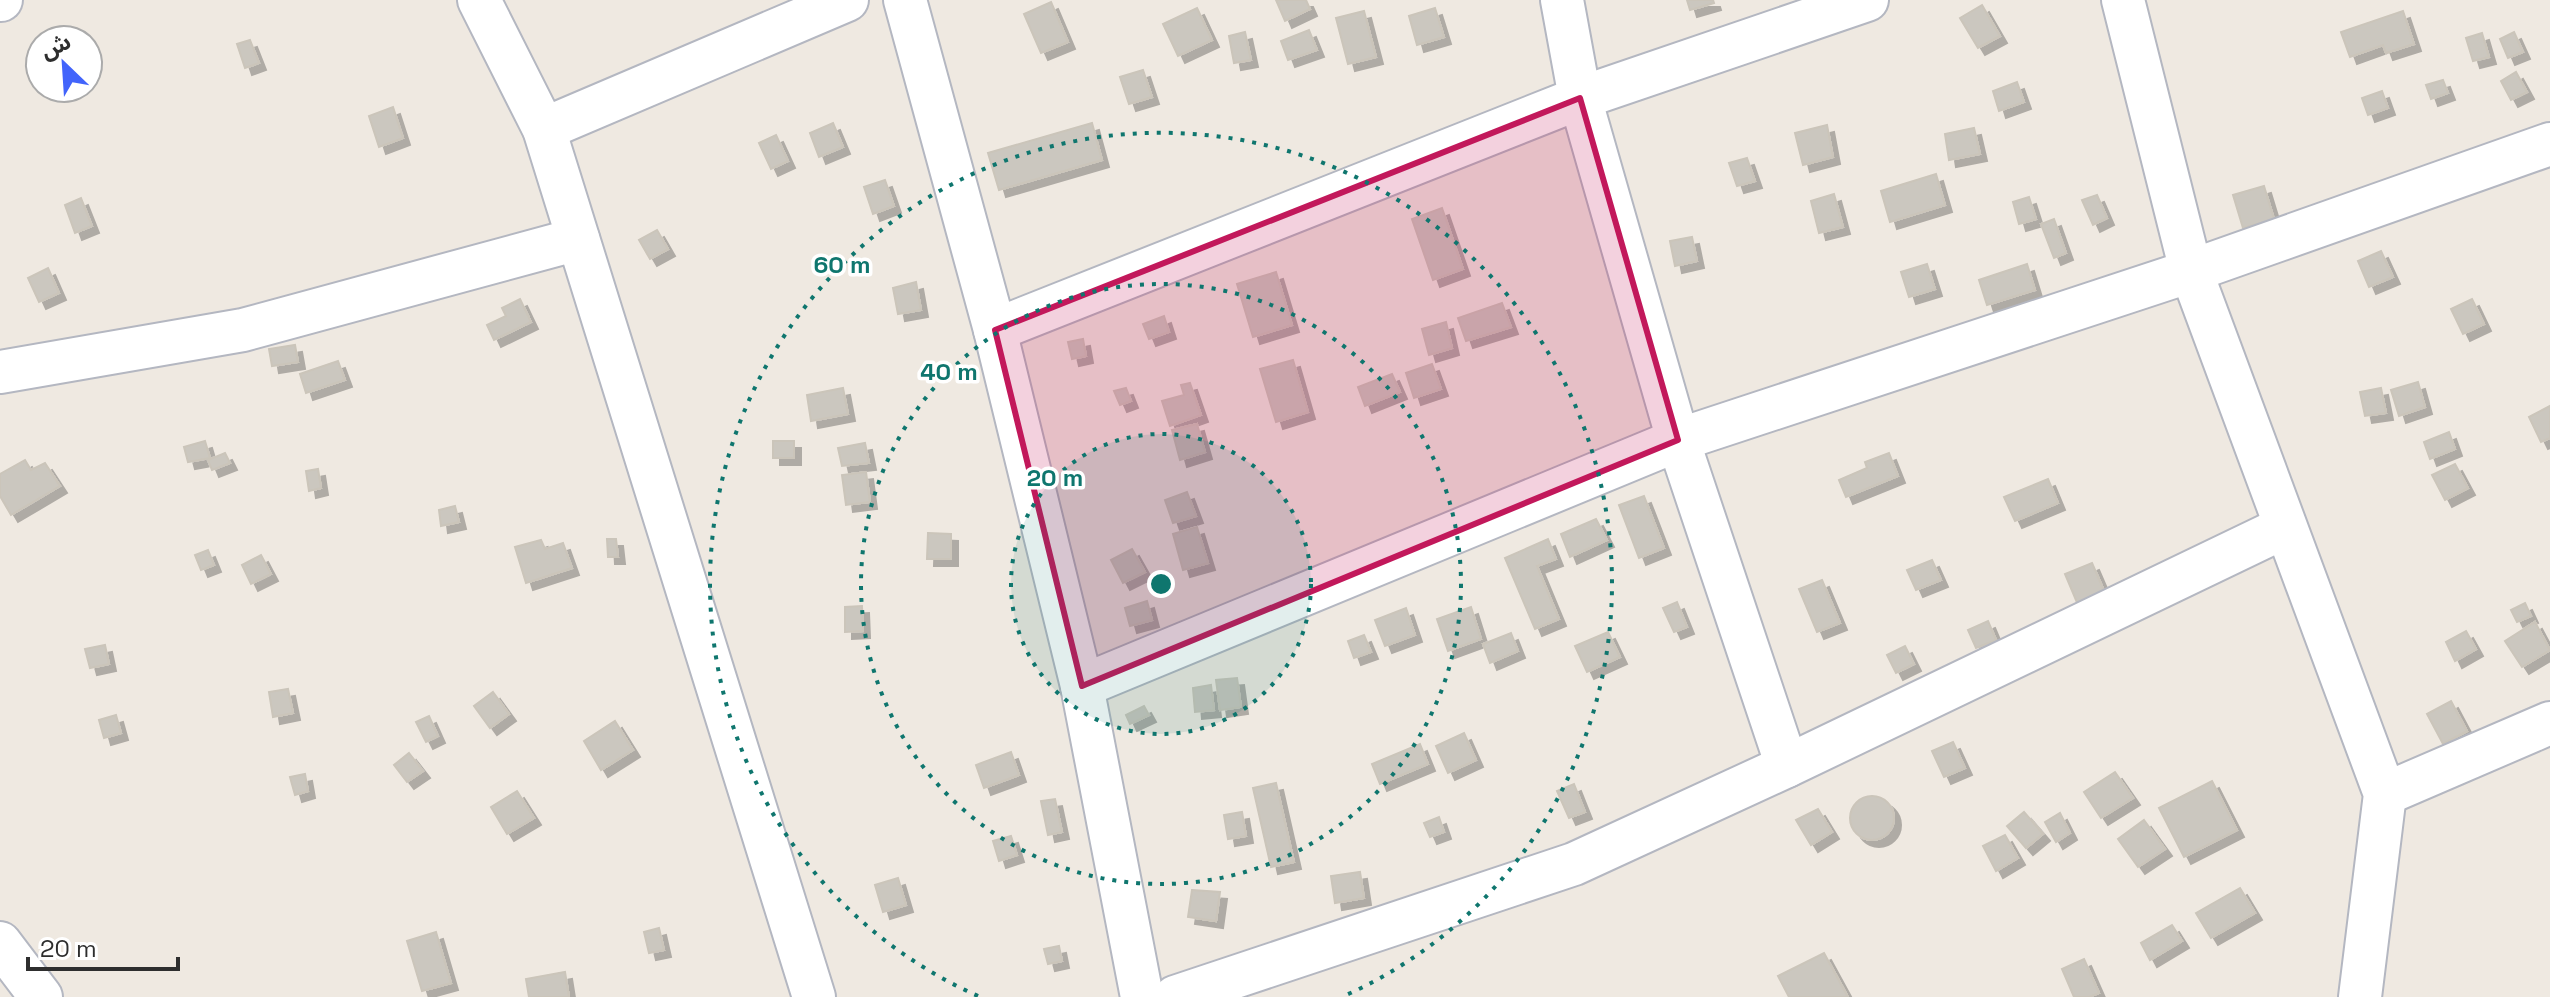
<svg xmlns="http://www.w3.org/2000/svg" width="2550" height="997" viewBox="0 0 2550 997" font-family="'Space Grotesk','Noto Sans Arabic',sans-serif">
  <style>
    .building { fill: #cbc7bf; stroke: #cbc5ba; stroke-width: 2; filter: url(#shadow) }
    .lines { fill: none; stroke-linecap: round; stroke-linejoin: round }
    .street-casing { stroke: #b4b7c1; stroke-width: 46 }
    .street { stroke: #fff; stroke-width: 42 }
    .marked { fill: #c2185b; fill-opacity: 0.2; stroke: #c2185b; stroke-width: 6; stroke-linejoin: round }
    .ring { fill: none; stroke: #0f766e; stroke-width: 4; stroke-dasharray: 4 8 }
    .centre { fill: #0f766e; stroke: #fff; stroke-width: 4 }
    .ring-label { font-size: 24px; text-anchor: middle; font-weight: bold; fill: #0f766e; stroke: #fff; stroke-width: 7; stroke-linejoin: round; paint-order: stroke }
  </style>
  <defs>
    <filter id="shadow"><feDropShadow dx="7" dy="7" stdDeviation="0" flood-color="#0004"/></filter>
  </defs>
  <rect width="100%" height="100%" fill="#efe9e1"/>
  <g class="building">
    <path d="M1276,0H1306L1310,9L1285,21Z"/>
    <path d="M1687,0H1713L1714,3L1690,10Z"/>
    <path d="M1051,2L1068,42L1041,53L1024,14Z"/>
    <path d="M1982,5L2000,36L1978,48L1960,18Z"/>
    <path d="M1197,8L1212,40L1178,56L1163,24Z"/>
    <path d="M1435,8L1444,37L1417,45L1409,16Z"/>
    <path d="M1364,11L1376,57L1348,64L1336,18Z"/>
    <path d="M2403,11L2414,44L2386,53L2383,45L2350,57L2341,32Z"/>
    <path d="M1309,30L1317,50L1288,60L1281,41Z"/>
    <path d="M1245,32L1251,60L1234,63L1229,36Z"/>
    <path d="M2514,32L2523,52L2508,58L2500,39Z"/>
    <path d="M2482,33L2489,57L2473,61L2466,38Z"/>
    <path d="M250,40L259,63L245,68L237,44Z"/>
    <path d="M1143,70L1152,97L1129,104L1120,77Z"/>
    <path d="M2516,72L2527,92L2511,100L2501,81Z"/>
    <path d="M2443,80L2448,93L2431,99L2426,85Z"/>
    <path d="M2017,82L2024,102L1999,111L1993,91Z"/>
    <path d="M2382,91L2388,108L2368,115L2362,98Z"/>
    <path d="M393,107L403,138L379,147L369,116Z"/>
    <path d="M833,123L843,147L819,157L810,133Z"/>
    <path d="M1092,123L1102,160L999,190L988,153Z"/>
    <path d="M1827,125L1833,157L1803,165L1795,133Z"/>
    <path d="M1974,128L1980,154L1949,160L1945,134Z"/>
    <path d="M776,135L788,161L771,169L759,143Z"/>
    <path d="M1747,158L1755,181L1737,186L1729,163Z"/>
    <path d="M1936,174L1945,205L1890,222L1881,191Z"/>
    <path d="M885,180L894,206L873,214L864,187Z"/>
    <path d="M2264,186L2274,219L2243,228L2233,195Z"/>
    <path d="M1834,194L1843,227L1819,233L1811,201Z"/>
    <path d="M2097,195L2107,218L2093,225L2082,200Z"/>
    <path d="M2029,197L2036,219L2019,224L2013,202Z"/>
    <path d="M81,198L92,226L75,233L65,205Z"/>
    <path d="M1442,208L1463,269L1433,280L1412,219Z"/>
    <path d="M2054,219L2066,253L2054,258L2041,224Z"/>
    <path d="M657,230L668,249L650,259L639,240Z"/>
    <path d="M1692,237L1697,261L1675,266L1670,241Z"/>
    <path d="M2381,251L2393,277L2369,287L2358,261Z"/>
    <path d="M1927,264L1935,289L1909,297L1901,272Z"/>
    <path d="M2027,264L2035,290L1987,305L1979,280Z"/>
    <path d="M48,268L59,293L39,302L28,278Z"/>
    <path d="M1276,272L1292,325L1253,337L1237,284Z"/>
    <path d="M916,282L921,310L898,314L893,288Z"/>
    <path d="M520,299L531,322L494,340L487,325L506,316L502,308Z"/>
    <path d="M2472,299L2484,324L2463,334L2451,309Z"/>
    <path d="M1502,303L1511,327L1466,341L1458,318Z"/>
    <path d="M1164,316L1169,332L1149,339L1143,324Z"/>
    <path d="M1446,322L1452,348L1429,355L1422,329Z"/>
    <path d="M1083,339L1086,356L1072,359L1068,342Z"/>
    <path d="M295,345L298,362L272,366L269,349Z"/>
    <path d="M1293,360L1308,412L1276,422L1260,369Z"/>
    <path d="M338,361L345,380L306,393L300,374Z"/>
    <path d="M1432,364L1441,389L1414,398L1406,373Z"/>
    <path d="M1392,374L1400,392L1365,406L1358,387Z"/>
    <path d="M2418,382L2425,407L2399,416L2391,390Z"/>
    <path d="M1190,383L1201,415L1170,426L1162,401L1184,395L1181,385Z"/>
    <path d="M843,388L848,414L811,421L807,395Z"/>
    <path d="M1126,388L1131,401L1120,405L1114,391Z"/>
    <path d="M2381,388L2386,413L2365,416L2360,392Z"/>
    <path d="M2550,406V438L2541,442L2529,417Z"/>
    <path d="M1197,424L1205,452L1180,460L1172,430Z"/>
    <path d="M2449,432L2455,449L2430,459L2424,442Z"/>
    <path d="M205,441L210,458L188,462L184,447Z"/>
    <rect x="773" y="441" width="21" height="17"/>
    <path d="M865,443L869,463L842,466L838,448Z"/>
    <path d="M225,453L230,463L212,470L208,460Z"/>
    <path d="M1889,453L1898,476L1846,497L1839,480L1867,468L1865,462Z"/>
    <path d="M25,460L31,470L45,463L60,486L11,515L0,496V474Z"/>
    <path d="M2455,464L2468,488L2445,500L2432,475Z"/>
    <path d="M318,469L321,488L309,491L306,471Z"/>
    <path d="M866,472L870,502L846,505L842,475Z"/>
    <path d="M2048,479L2058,503L2015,521L2004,497Z"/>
    <path d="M1187,492L1196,516L1173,523L1165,500Z"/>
    <path d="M1644,496L1664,548L1639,558L1619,505Z"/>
    <path d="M455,506L459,522L441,526L439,510Z"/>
    <path d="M1596,519L1607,540L1570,557L1561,534Z"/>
    <path d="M1197,527L1208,563L1183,570L1173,534Z"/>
    <path d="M928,533L951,534V559H927Z"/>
    <path d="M607,539H616L618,557H608Z"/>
    <path d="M1548,539L1556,559L1537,566L1559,619L1535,629L1505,558Z"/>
    <path d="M541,540L545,549L563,543L572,568L526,583L515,547Z"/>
    <path d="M1132,549L1145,572L1123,583L1111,560Z"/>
    <path d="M208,550L214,565L201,570L195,555Z"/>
    <path d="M261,555L271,574L251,584L242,565Z"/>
    <path d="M1932,560L1941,580L1916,590L1907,570Z"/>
    <path d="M2092,563L2105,593L2078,605L2065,574Z"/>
    <path d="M1822,580L1840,623L1817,632L1799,589Z"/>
    <path d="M1147,601L1152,620L1130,626L1125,608Z"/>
    <path d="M1677,602L1687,627L1674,632L1663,608Z"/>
    <path d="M2525,603L2531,616L2517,622L2511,610Z"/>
    <path d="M862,606L863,631L845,632V607Z"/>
    <path d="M1471,607L1481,639L1448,651L1437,619Z"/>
    <path d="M1406,608L1415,635L1385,646L1375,620Z"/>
    <path d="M1988,621L1996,640L1976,648L1968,630Z"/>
    <path d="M2535,622L2550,650L2522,667L2505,641Z"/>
    <path d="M2466,631L2476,649L2455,661L2446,642Z"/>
    <path d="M1608,632L1620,657L1587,672L1575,646Z"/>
    <path d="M1511,633L1518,651L1490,663L1483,644Z"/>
    <path d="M1364,635L1371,652L1354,658L1348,641Z"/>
    <path d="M105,645L109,664L90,668L85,649Z"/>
    <path d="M1905,646L1914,664L1896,673L1887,655Z"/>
    <path d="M1237,678L1241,707L1220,710L1216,680Z"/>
    <path d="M1211,685L1214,710L1195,712L1193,688Z"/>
    <path d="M288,689L293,713L273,717L269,692Z"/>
    <path d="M493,692L509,714L490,728L474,706Z"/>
    <path d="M2451,701L2467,731L2443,744L2427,714Z"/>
    <path d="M1144,706L1149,715L1130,724L1126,715Z"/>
    <path d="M116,715L121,733L104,738L99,720Z"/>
    <path d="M429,716L438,736L426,742L416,722Z"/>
    <path d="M615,721L633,750L601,770L584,741Z"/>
    <path d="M1464,733L1476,760L1448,773L1436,746Z"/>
    <path d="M1953,742L1965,768L1944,777L1932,751Z"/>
    <path d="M1420,744L1428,764L1380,784L1372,764Z"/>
    <path d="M1011,752L1019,775L984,788L976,765Z"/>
    <path d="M409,753L423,771L407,782L394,765Z"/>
    <path d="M2115,772L2133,798L2101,818L2084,792Z"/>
    <path d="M305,774L308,791L295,795L290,777Z"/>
    <path d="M2212,781L2237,830L2184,857L2159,808Z"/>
    <path d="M1276,783L1294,862L1271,867L1253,788Z"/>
    <path d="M1574,784L1585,812L1569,818L1557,791Z"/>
    <path d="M517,791L534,818L507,834L491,807Z"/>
    <circle cx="1872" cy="818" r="22"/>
    <path d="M1055,799L1062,832L1048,835L1041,801Z"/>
    <path d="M1818,809L1832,832L1811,845L1796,820Z"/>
    <path d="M1242,812L1246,836L1228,839L1224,815Z"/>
    <path d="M2024,812L2043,834L2026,848L2007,826Z"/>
    <path d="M2060,813L2070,833L2056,842L2045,822Z"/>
    <path d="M1439,817L1444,832L1430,837L1424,823Z"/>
    <path d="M2144,820L2165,849L2138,867L2118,839Z"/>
    <path d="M2005,835L2018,858L1996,871L1983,846Z"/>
    <path d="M1011,836L1017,855L999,861L993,841Z"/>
    <path d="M1360,872L1364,898L1335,903L1331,876Z"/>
    <path d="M898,878L906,905L883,912L875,885Z"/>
    <path d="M2240,888L2255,913L2211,938L2196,913Z"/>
    <path d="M1192,890L1220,892L1216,921L1188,917Z"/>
    <path d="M2172,925L2182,941L2150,960L2141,943Z"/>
    <path d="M659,928L664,950L649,953L644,932Z"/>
    <path d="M436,932L451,983L422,991L407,941Z"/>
    <path d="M1059,946L1062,961L1048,964L1044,949Z"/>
    <path d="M1824,953L1848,997H1789L1778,976Z"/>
    <path d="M2084,959L2099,993L2089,997H2074L2062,969Z"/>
    <path d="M565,972L569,997H529L526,979Z"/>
  </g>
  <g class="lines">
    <g class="street-casing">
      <g id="street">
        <path d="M0,0H1"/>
        <path d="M479,0L544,129L814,997"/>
        <path d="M905,0L995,330L1082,686L1142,997"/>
        <path d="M1562,0L1580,98L1678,440L1787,766"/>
        <path d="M2123,0L2191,271L2385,794L2360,997"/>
        <path d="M544,129L847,0"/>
        <path d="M995,330L1580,98L1867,0"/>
        <path d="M0,372L243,330L578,239"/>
        <path d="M1082,686L1678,440L2191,271L2550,144"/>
        <path d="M2385,794L2550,723"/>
        <path d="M0,943L41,997"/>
        <path d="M1175,997L1574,864L1787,766L2285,527"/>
      </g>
    </g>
    <use href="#street" class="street"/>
  </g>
  <path class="marked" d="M1580,98L1678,440L1082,686L995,330Z"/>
  <circle cx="1161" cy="584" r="150" fill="#0f766e" fill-opacity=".12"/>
  <g class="ring">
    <circle cx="1161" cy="584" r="150"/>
    <circle cx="1161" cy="584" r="300"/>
    <path d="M978 996A451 451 0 1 1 1344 996"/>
  </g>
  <circle cx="1161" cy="584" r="12" class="centre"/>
  <g class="ring-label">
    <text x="842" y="273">60 m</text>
    <text x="949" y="380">40 m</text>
    <text x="1055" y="486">20 m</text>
  </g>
  <g transform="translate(64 64) rotate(335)"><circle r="38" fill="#ffffff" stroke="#ababab" stroke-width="2"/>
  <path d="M0-6L14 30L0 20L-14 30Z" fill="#4264fb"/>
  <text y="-12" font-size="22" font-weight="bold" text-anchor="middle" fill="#2e2e2e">ش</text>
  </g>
  <path d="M28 957v12h150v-12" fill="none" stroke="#2e2e2e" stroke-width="4"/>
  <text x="40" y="957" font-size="24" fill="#2e2e2e" stroke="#ffffff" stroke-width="6" paint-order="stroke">20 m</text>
</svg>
